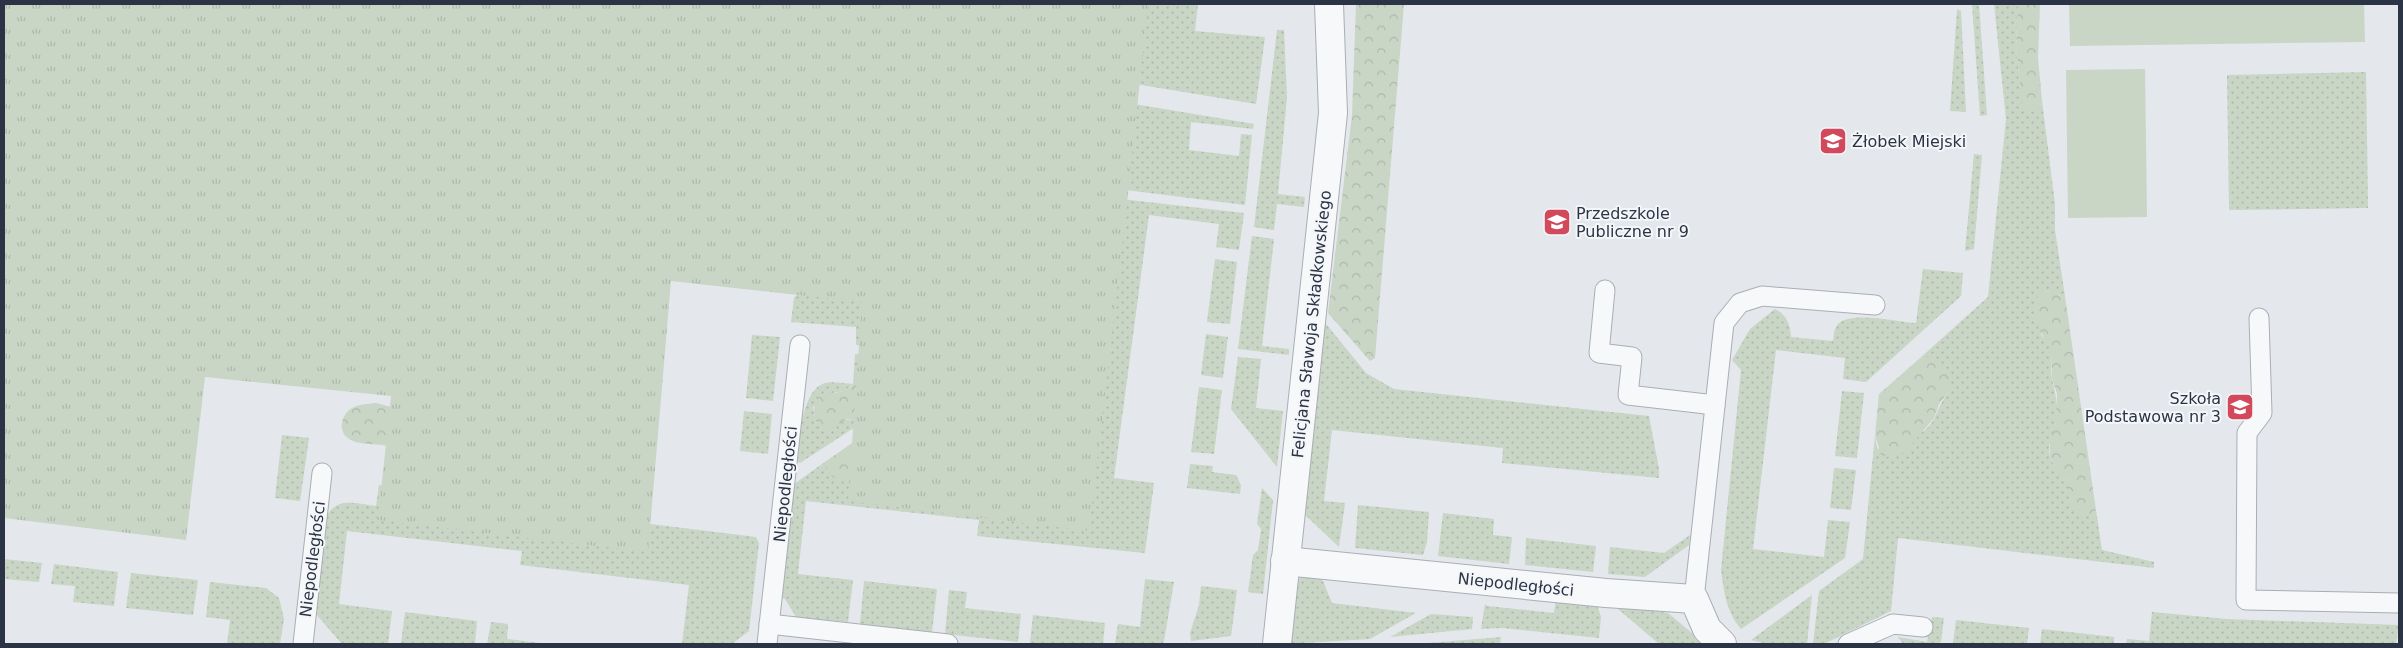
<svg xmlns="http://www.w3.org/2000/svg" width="2403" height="648" viewBox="0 0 2403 648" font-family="'DejaVu Sans',sans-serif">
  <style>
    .grass { fill: url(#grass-dots) }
    .forest { fill: url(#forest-crowns) }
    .park { fill: url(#park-tufts) }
    .pitch { fill: #c9d6c5 }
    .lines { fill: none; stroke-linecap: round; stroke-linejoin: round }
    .lane-casing { stroke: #a9aeb7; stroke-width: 21 }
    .street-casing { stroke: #a9aeb7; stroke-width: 30 }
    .lane { stroke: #f7f8fa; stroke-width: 19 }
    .street { stroke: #f7f8fa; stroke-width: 28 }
    .labels { text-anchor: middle; stroke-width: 4; stroke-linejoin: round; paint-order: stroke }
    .poi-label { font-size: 16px; fill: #2b3445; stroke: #f4f6f9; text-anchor: start }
    .street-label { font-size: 16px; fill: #2b3445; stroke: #f4f6f9 }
  </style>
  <defs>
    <pattern id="grass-dots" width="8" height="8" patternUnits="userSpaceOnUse" patternTransform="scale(1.25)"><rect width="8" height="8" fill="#c9d6c5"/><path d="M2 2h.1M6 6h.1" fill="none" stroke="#adb8ab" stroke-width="1.8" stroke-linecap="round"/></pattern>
    <pattern id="forest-crowns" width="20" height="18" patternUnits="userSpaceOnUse" patternTransform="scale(1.25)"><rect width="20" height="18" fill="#c9d6c5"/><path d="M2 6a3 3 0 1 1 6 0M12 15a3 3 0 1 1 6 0" fill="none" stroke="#adb8ab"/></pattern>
    <pattern id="park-tufts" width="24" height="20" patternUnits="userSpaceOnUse" patternTransform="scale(1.25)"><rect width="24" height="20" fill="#c9d6c5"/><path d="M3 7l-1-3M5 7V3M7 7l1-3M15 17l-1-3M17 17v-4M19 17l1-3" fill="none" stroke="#adb8ab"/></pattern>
  </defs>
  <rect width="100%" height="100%" fill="#e4e7ec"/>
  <g class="grass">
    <path d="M914,4H1198L1195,31L1265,37L1256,104L918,48Z"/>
    <path d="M1972,4H1979L1987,115L1980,116Z"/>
    <path d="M1994,4H2018L2016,46L2020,82L2040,107L2042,101L2055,204V230L2066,303C2060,293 2052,290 2042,292L2041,335C2059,353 2048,359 2052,378C2055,392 2059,408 2056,423C2053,434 2047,445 2050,457C2053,466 2062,470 2066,478C2073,490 2079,504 2085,516H2090L2096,510L2102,550L2154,562V568L1898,538L1891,611L1824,644H1813L1819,591L1863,559L1875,435L1877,449C1897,443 1923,439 1934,419C1939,409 1941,401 1949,392L1924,358L1919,359L1988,297L2006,119Z"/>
    <path d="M1957,9L1961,11L1966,112L1950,111Z"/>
    <path d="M1277,30H1284L1287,97L1278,194L1305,197L1304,207L1277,204L1274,230L1254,227Z"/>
    <path d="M2366,72L2368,208L2229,210L2227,75Z"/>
    <path d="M1074,94L1254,124L1253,129L1191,122L1189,150L1239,156L1241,134L1252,135L1245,205L1118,189L915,349L856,345V327L791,322L794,298L800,291Z"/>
    <path d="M1974,154L1982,155L1974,249L1965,251Z"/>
    <path d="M1121,199L1244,213L1239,250L1216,247L1219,224L1149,215L1114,478L1154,483L1145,553L977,536L979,520L806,501L798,574L853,580L848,622L796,617L785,599L782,598L794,484L829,459L827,467Z"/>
    <path d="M1252,236L1274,239L1262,346L1289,349V355L1238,349Z"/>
    <path d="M1215,259L1237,262L1230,324L1207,322Z"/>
    <path d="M1923,269L1963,273L1961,296L1866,382L1843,379L1845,358L1776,350L1753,549L1824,557L1828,520L1850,522L1845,558L1741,629C1726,611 1724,592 1721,570L1741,370L1732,360L1750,329L1775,309C1787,315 1790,324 1791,337L1833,341C1834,334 1834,328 1839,323C1853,311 1898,322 1916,323Z"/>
    <path d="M1322,319L1366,373L1394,389L1649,416L1659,469V478L1502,463L1503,448L1332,430L1324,501L1345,503L1339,547L1303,513Z"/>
    <path d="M1206,334L1228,337L1223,378L1201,375Z"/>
    <path d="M752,335L780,337L773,401L746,398Z"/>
    <path d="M1238,357L1261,359L1256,408L1283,411L1277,467L1231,409Z"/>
    <path d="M926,381L800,463L796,461C799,441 801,390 825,383C833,381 844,383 853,384L845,391L832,393L813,407L816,423L833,430L843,420L855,419Z"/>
    <path d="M1199,387L1222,390L1214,454L1191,452Z"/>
    <path d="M1842,391L1864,393L1857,458L1835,456Z"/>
    <path d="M744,411L772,414L768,454L740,451Z"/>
    <path d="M282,435L309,438L300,501L275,498Z"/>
    <path d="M1190,464L1213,466L1212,472L1236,475L1241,485L1240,494L1187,488Z"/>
    <path d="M1834,468L1856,470L1851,510L1830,508Z"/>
    <path d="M379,485L530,501L537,510L756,537L759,543L749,631L732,644H682L689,585L520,565L522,551L347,531L339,604L392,611L388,644H342L316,614L326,517C337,496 357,504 376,506Z"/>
    <path d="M1262,488L1273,500L1263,594L1248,592L1253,555L1258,550L1261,529L1257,524Z"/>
    <path d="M1358,505L1429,512L1427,542L1423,555L1355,548Z"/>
    <path d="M1443,513L1494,519L1493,535L1512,537L1509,564L1438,556Z"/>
    <path d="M1690,535L1689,545L1645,577L1608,574L1610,547L1664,553Z"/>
    <path d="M1526,538L1596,546L1593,572L1525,565Z"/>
    <path d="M4,559L42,563L39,582L4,579Z"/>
    <path d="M54,564L118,572L114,606L73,602L75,586L51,584Z"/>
    <path d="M131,573L198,580L193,615L126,608Z"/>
    <path d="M1314,573L1323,581L1332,603L1416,613L1370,639L1288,644L1296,582L1302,576Z"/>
    <path d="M1145,579L1174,582L1164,641L1162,644H1115L1118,624L1140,627Z"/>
    <path d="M864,581L937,589L932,632L860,624Z"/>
    <path d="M210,582L266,588L279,598L284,619L280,644H227L230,620L206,617Z"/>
    <path d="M1201,586L1237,590L1231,636L1191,641L1190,633L1199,605Z"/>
    <path d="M949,590L967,592L965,608L1021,614L1018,642L945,634Z"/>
    <path d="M1812,595L1807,644H1768L1751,640Z"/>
    <path d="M1556,598L1596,602L1601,617L1599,638L1503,628L1481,629L1485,604L1487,606L1554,613Z"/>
    <path d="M1621,605L1668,613L1705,644H1659L1618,609Z"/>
    <path d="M405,612L477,621L475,644H401Z"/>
    <path d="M2152,612L2227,619L2399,625L2396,644H2126L2127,639L2149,641Z"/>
    <path d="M1431,614L1473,617L1472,629L1390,637Z"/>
    <path d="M1033,615L1105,623L1103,644L1030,643Z"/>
    <path d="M1932,617L1944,618L1941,642L1936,644H1903L1898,637L1927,642Z"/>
    <path d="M1956,620L2029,628L2027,644L1953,643Z"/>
    <path d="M491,622L508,624L507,639L549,644H487Z"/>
    <path d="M2042,629L2114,637V644H2040Z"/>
    <path d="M1501,637L1500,644H1416Z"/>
  </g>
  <g class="forest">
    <path d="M1404,4L1375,358L1370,361L1328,313L1352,115L1356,5Z"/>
    <path d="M2018,4H2040L2038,58L2042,101L2040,107L2032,112L2024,109L2022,103L2016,46Z"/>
    <path d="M2053,291L2063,298L2066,303L2096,510L2090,516H2081C2062,502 2072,496 2067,479L2057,469L2050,457V439L2056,423L2057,394L2052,378L2051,351L2038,327L2034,309L2038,295L2042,292Z"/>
    <path d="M855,354L871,355L855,419H846L833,430L823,431C814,423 812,412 816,401C826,388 843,398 853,384Z"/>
    <path d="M1928,357L1936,360L1947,372L1950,386L1949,392L1940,402L1934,418L1905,452L1892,458L1881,455L1875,435L1879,394L1919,359Z"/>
    <path d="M376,403L399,409L387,446C375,443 358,446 348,438C337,430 342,414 352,408C359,404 368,404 376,403Z"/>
    <path d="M884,421L855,478C843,481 829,481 827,467L829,459Z"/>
  </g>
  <path class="park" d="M4,4H1148L1127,204L1089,531L848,501L862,302L671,281L648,552L378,520L391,396L205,377L186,540L4,518Z"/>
  <g class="pitch">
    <path d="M2069,4H2364L2365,42L2070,46Z"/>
    <path d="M2145,69L2147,217L2068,218L2066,70Z"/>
  </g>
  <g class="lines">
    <g class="lane-casing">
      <g id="lane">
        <path d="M1605,290L1599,353L1632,357L1628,395L1715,405"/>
        <path d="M2259,318L2262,413L2247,433L2246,600L2399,603"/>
        <path d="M1694,599L1724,323L1740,303L1762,296L1875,305"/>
        <path d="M769,624L948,644"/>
        <path d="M303,644L322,473"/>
        <path d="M767,644L800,345"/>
        <path d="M1848,644L1893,624L1923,627"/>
      </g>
    </g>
    <g class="street-casing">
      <g id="street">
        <path d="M1285,561L1606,593L1694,599L1707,629L1722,644"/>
        <path d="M1277,644L1333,113L1329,4"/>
      </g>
    </g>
    <use href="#lane" class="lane"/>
    <use href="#street" class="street"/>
  </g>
  <defs>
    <g id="school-square" transform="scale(1.4375)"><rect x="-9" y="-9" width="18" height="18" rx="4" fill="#d1495b" stroke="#f4f6f9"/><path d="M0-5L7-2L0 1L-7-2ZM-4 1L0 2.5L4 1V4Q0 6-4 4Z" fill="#fff"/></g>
  </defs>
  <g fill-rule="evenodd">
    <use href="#school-square" x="1833" y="141"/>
    <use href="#school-square" x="1557" y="222"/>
    <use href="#school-square" x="2240" y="407"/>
  </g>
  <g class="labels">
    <g class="poi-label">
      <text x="1852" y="147">Żłobek Miejski</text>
      <text x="1576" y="219">Przedszkole<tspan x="1576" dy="18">Publiczne nr 9</tspan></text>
      <text x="2221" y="404" text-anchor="end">Szkoła<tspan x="2221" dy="18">Podstawowa nr 3</tspan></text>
    </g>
    <g class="street-label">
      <text transform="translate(1311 324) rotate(-84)" y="6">Felicjana Sławoja Składkowskiego</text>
      <text transform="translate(785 484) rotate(-84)" y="6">Niepodległości</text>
      <text transform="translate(312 559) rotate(-83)" y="6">Niepodległości</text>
      <text transform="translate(1516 584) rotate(6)" y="6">Niepodległości</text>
    </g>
  </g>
  <rect width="2403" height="648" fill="none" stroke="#2b3445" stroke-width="10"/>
</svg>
